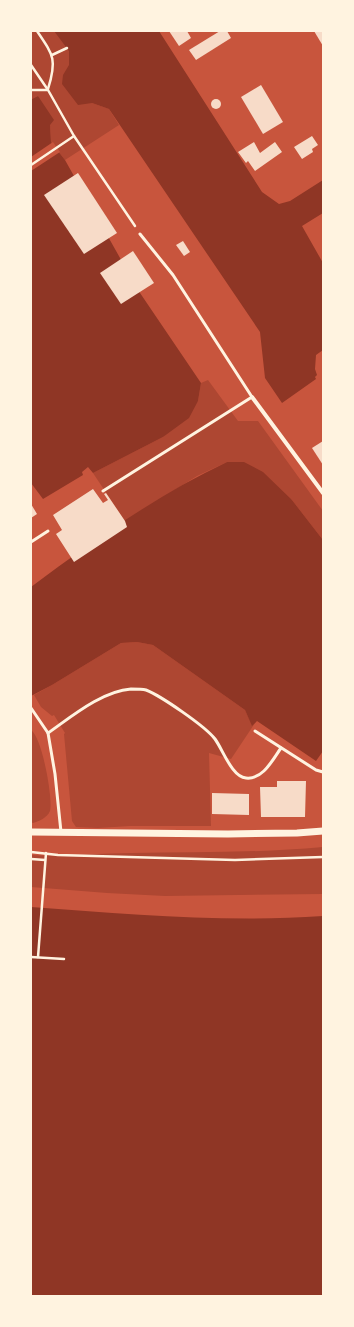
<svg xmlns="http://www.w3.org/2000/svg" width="354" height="1327" viewBox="0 0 354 1327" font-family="Roboto,sans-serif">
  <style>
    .green { fill: #ae4732 }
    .water { fill: #8f3625 }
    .pier { fill: #c8553d }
    .building { fill: #f7dbc8 }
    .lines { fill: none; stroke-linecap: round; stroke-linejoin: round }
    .path { stroke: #fff3e0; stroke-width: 2.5 }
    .service { stroke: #fff3e0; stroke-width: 3 }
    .minor { stroke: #fff3e0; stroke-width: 4 }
    .tertiary { stroke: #fff3e0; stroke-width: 7 }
  </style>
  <rect width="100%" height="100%" fill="#c8553d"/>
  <g class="green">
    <path d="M31,31H134L92,103L109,109L119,125L65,160L51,142L50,125L38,96L32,99L31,98Z"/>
    <path d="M208,380L238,421H258L323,511V540L292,500L227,462L197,476L125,521L93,473L163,437L198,401L201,383Z"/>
    <path d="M137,642L153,645L245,710L252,725L257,720L231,759L209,753L211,826H130L98,828L76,827L72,821L64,734L65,733L54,715L52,716L41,707L34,695L52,685L121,643Z"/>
    <path d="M31,730C42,737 53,798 50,811C47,818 39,821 33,823L31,822Z"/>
    <path d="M323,847V894L165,896L107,893L31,887V855C64,857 98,853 131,853C195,852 259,853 323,847Z"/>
  </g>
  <g class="water">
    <path d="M54,31H159L262,192L279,204L290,201L323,180V213L302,226L323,263V350L316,355L315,369L317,375L315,377L316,379L282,403L265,378L260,332L109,109L92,103L78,105L62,84L63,75L69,65V51Z"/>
    <path d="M38,96L54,120L50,125L51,142L65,160L138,290L201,383L198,401L189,418L163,437L93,473L88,467L82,472L83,475L43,499L31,483V98L32,99Z"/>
    <path d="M227,462H244L263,472L292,500L323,540V751L316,761L257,721L252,726L245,710L153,645L137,642L121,643L52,685L31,696V587C93,541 157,495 227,462Z"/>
    <path d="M31,907C128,914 226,923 323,916V1296H31Z"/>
  </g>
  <path class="pier" d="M53,142L60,152L31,171V157Z"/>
  <g class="building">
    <path d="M169,31H187L191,38L179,46Z"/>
    <path d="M220,31H227L231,38L196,60L189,50Z"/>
    <path d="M314,31H323V46Z"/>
    <path d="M261,85L283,122L263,134L241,97Z"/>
    <circle cx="216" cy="104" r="5"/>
    <path d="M312,136L318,145L312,149L313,152L302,159L294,147Z"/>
    <path d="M254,142L260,153L275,142L282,152L255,171L248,161L246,163L238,152Z"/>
    <path d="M78,173L117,233L84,254L44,195Z"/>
    <path d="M183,241L190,252L184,256L176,245Z"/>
    <path d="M133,251L154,283L121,304L100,273Z"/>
    <path d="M323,441V465L312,448Z"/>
    <path d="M93,489L103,503L108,500L104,494L106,493L125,521L127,527L74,562L56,534L62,530L53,515Z"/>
    <path d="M31,504L37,514L31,518Z"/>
    <path d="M277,781H306L305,817H261L260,787H277Z"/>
    <path d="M212,793L249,794V815L212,814Z"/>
  </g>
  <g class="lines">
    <g class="path">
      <path d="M37,31C54,56 57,60 48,89"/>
      <path d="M52,55L67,48"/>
      <path d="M31,65L48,90L74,136L135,226"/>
      <path d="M31,90H47"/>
      <path d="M31,165L74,136"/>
      <path d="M31,852L58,855L235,860L323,857"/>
      <path d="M31,859L45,860"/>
      <path d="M31,957L64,959"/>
      <path d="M38,957L46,853"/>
    </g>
    <g class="service">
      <path d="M103,491L252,397L173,275L140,234"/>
      <path d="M31,542L48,531"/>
      <path d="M31,708L48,733L55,774L61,832"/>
      <path d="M255,731L316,770L323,772"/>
      <path d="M48,733C71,717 102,691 131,689C135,689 142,689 146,690C161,696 205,726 215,739C223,750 232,777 246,778C263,780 273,759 281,748"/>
    </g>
    <path class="minor" d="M252,397L323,493"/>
    <path class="tertiary" d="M31,832L228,834L297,833L323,831"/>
  </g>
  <rect width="354" height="1327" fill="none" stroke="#fff3e0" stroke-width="64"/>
</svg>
